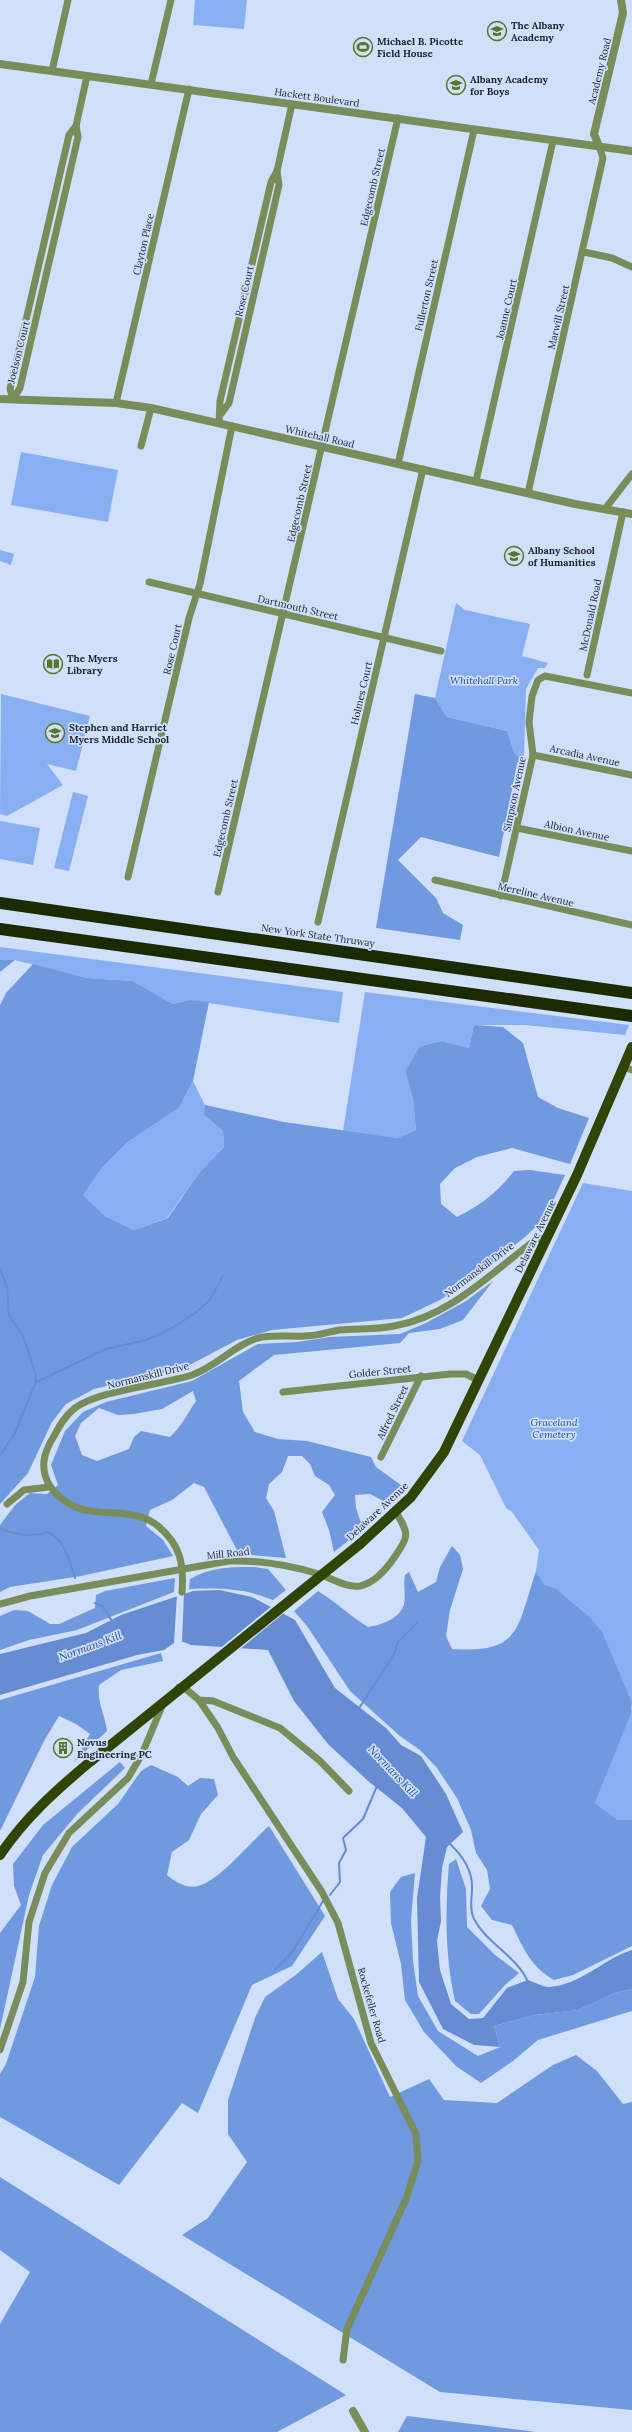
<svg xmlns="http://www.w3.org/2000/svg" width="632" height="2432" viewBox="0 0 632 2432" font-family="Lora,serif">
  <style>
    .green { fill: #89aff3 }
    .forest { fill: #7099df; fill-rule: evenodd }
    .water { fill: #668dd3 }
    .pier { fill: #d0dffa }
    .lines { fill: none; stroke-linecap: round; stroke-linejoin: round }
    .stream { stroke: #668dd3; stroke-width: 2 }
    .minor { stroke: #788d59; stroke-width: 7 }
    .tertiary { stroke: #788d59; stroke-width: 8 }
    .primary { stroke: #304404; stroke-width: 10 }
    .motorway { stroke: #1c2a00; stroke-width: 12 }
    .primary-bridge { stroke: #304404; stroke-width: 10 }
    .labels { text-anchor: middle; stroke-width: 3.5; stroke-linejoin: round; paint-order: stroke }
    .poi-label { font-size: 10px; font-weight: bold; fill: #1d222c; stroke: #d0dffa; text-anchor: start }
    .street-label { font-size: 10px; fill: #1d222c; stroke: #d0dffa }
    .park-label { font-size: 10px; font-style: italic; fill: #1c499c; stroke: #d0dffa }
    .water-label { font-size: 11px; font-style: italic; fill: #1e4b9f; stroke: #d0dffa }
  </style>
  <rect width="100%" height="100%" fill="#d0dffa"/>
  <g class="green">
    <path d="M195,0H247L244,29L193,25Z"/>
    <path d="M21,452L118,470L108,522L11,505Z"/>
    <path d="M0,550L14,554L11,565L0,561Z"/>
    <path d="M456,603L465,610L530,624L522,656L548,663L545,668H538L526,689L524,756L521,759L514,752L507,731L447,717L435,698Z"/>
    <path d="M1,694L90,716L76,771L47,764L63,785L7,816L0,814Z"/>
    <path d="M73,792L88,796L69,871L54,868Z"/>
    <path d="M0,821L40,828L33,865L0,859Z"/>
    <path d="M0,947L343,992L339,1023L190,1000L173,1004L133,981L87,978L15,960H0Z"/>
    <path d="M365,992L629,1025L625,1035L525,1025H474L469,1048L442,1041L420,1046L405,1071L413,1099L416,1130L397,1138L343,1131Z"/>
    <path d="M193,1081L205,1105L204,1115L223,1131L224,1147L198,1174L167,1218L134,1230L105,1216L83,1195L101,1169L128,1142L179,1108Z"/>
    <path d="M583,1183L632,1191V1702L608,1647L588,1615L557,1589L544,1584L536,1571L539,1550L512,1512L506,1508L480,1455L462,1441Z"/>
    <path d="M632,1708V1820H618L595,1803Z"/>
  </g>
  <g class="forest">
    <path d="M415,694L435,698L447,717L507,731L514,752L521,759L517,764L499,857L421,837L398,860L436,898L443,913L463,925L460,940L376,928Z"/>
    <path d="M0,960H15L0,972Z"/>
    <path d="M33,964L87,978L133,981L173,1004L190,1000L209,1002L193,1081L179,1108L128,1142L101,1169L83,1195L105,1216L134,1230L168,1218L198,1174L224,1147L223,1131L204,1115L205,1105L284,1122L397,1138L416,1130L413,1099L405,1071L420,1046L442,1041L469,1048L474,1025L503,1027L523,1043L538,1097L558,1108L589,1118L570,1164L512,1148L477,1157L455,1168L440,1184L441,1204L457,1217C481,1205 498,1192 514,1171L530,1170L565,1175L545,1218L525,1237L488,1267L440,1300L402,1318L272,1330L237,1340L184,1368L94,1389L66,1404L52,1422L28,1473L0,1504V1005L6,993Z"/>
    <path d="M493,1281L463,1320L440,1329L409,1333L400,1343L274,1355L239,1381L243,1412L255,1432L278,1439L307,1441L371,1457L376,1467L405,1488L389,1504L370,1494L355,1495L356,1508L363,1529L334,1552L329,1530L322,1512L335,1495L329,1485L315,1476L310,1464L302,1456H288L282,1472L269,1484L266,1498L274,1511L286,1558L239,1554L204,1487L194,1483L172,1500L150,1510L146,1526L163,1540L173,1556L81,1576L10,1587L0,1592V1525L15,1505L30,1493L47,1494L58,1485L51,1465L65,1431L83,1412L106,1402L192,1381L258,1344L297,1342L330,1337L400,1334L426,1323L466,1301ZM193,1391L196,1401C187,1414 182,1426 170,1437L141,1431L134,1437L129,1449L97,1461L82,1455L75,1436L81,1423L99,1408L118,1415L134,1414L162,1409Z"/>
    <path d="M452,1546L460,1555L463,1569L450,1610L446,1636L452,1649C522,1654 517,1627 536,1571L544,1584L557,1589L572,1602L588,1615L602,1632L632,1702L631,1713L595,1803L618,1820H632V1946L573,1975L554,1980C531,1967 523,1948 512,1925L492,1920L481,1906L490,1889L487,1870L476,1853L471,1830L457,1798L437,1768L420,1750L400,1736L350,1691L307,1626L294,1611L318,1591C336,1602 350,1616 368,1627C381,1625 400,1619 404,1604C406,1596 403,1584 405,1575L409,1572L418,1592L436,1582L440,1567Z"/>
    <path d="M254,1567L268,1569L286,1590L273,1600C243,1588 221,1588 189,1589L190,1579C211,1567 230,1567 254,1567Z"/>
    <path d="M175,1578L174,1592L77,1630L29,1640L0,1650V1616L14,1610L28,1611L50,1624H59L95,1608L96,1595L105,1591Z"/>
    <path d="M161,1653L163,1661L121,1670L99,1685C97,1703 105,1714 107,1731L74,1762L90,1734L76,1724L59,1716L44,1741L0,1831V1700Z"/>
    <path d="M120,1762L125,1768L78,1813L43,1855L29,1895L0,2029V1933L21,1905L14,1886L13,1864L43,1825Z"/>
    <path d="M151,1765L178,1777L188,1786L200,1778L214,1779L218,1795L201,1814L189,1840L172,1852L167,1875C175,1882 187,1889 198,1886C220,1881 250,1842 269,1826L325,1916L292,1966L252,1985L198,2113L182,2103L119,2185L0,2117V2074L6,2064L35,1977L39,1926L52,1885L72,1847L118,1804L141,1771Z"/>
    <path d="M456,1859L466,1889L467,1927L494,1954L519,1973L505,1985L479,2014H471L455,2001C445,1957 445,1909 449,1864Z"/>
    <path d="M415,1873L411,1920L413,1961L418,1996L438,2031L478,2056L500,2047L494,2026L535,2015L578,2010L615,1993L632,1989V2011L538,2040L513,2061L481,2083L456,2066L424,2032L405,2000L401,1964L391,1923L390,1892L401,1877Z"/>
    <path d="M322,1952L338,1999L354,2019L390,2097L429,2079L444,2100L497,2103L553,2065L576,2055L597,2071L623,2104L632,2102V2410L440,2392L182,2235L208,2218L247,2162L228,2134V2100L255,2018L265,1997L297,1974Z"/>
    <path d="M0,2177L346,2395L277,2432H0V2324L30,2272L0,2250Z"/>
    <path d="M407,2416L529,2431L535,2432H398Z"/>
  </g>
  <path class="water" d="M219,1590L252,1597L295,1620L335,1688L386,1728L401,1745L421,1756L446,1794L463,1832L447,1847L442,1868L440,1897L441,1921L437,1941L440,1970L451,2004L469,2019L483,2018L507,1988L528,1980C534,1982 543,1987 549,1987C581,1985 603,1959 632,1950V1989L615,1993L578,2010L535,2015L494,2026L500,2047L474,2045L443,2029L419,1982L417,1898L426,1837L402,1808L368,1781L328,1744L294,1701L268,1650L191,1645L184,1642L174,1643L164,1650L137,1655L0,1695V1654L86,1633L121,1615L193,1591Z"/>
  <g class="pier">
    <path d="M181,1593H184L182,1643H174L177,1594Z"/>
    <path d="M272,1606L285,1612L239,1650L219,1649Z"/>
  </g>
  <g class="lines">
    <g class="stream">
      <path d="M0,1269L7,1287L9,1315L23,1336L35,1372L36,1382L14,1435L0,1455"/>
      <path d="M36,1382L106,1349L146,1340L167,1331L194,1314L209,1301L223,1276"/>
      <path d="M0,1528C16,1536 32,1537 48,1532C66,1542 69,1560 75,1578"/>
      <path d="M95,1603L103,1607L112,1621"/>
      <path d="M358,1710L394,1654L398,1642L418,1622"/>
      <path d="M449,1843C462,1855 473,1870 472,1889C472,1899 469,1909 474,1919C487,1944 517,1956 528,1982"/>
      <path d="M330,1895L340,1882L339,1863L346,1850L343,1838L363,1819L377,1786"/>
      <path d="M275,1970L293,1951L323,1901"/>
    </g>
    <g class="minor">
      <path d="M52,71L68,0"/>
      <path d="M151,84L171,0"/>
      <path d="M584,252L612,258L632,267"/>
      <path d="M13,399L20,388L78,137L76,126L87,76"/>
      <path d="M13,399L10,389L69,135L76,126"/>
      <path d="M116,403L189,89"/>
      <path d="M221,414L229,403L279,185L277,171"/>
      <path d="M219,423L220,401L271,182L277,171L292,104"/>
      <path d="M141,446L151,408"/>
      <path d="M398,464L474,130"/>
      <path d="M476,481L553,141"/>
      <path d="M528,493L603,158L599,146"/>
      <path d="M605,509L632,474"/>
      <path d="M149,582L441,651"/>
      <path d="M587,675L623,512"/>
      <path d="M533,755L632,775"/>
      <path d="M517,828L632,851"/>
      <path d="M128,877L189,618L200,584L232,426"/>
      <path d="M435,880L632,925"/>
      <path d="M218,892L398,118"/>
      <path d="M501,896L533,755L529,722L532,696L538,680L545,676L632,693"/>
      <path d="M318,922L423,469"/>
      <path d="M623,1067L632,1070"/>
      <path d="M283,1392L450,1374H466L478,1380"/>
      <path d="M381,1457L421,1376"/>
      <path d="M7,1504L24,1490L49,1487"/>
      <path d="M182,1592C184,1565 181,1545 158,1526C133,1505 95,1520 68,1503C53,1494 42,1479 44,1461C45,1452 49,1444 54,1436C60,1425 65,1416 75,1408C100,1390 161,1385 192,1375C216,1367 234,1345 258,1338C273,1334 289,1337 305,1336C317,1336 328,1332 339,1330C358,1328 376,1330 394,1326C449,1317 491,1273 534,1241L548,1237"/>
      <path d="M0,1604L30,1596L229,1561C260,1560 289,1565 319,1574C331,1578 346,1588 360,1586C375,1583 388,1567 396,1555C410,1535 408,1533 396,1512"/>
      <path d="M179,1687L187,1690L199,1700L218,1728L233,1757L322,1892L338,1923L371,2043L416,2134L418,2161L406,2199L347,2329L343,2360"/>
      <path d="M199,1700L213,1701L280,1728L320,1761L349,1791"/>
      <path d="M0,2050L23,1982L29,1922L45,1873L69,1833L128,1778L142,1754L163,1704"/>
    </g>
    <g class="tertiary">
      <path d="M0,64L632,151"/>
      <path d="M599,146L594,134L623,13L621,0"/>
      <path d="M0,399L116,403L151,408L575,504L632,514"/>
      <path d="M353,2411L365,2432"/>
    </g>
    <g class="primary">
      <path d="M360,1544L411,1497L444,1452L577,1175L632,1047"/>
      <path d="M0,1855C25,1818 56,1790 91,1761"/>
    </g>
    <g class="motorway">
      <path d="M0,903L632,993"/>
      <path d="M0,929L632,1016"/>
    </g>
    <path class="primary-bridge" d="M91,1761L360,1544"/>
  </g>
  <defs>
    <g id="school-ring" transform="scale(1)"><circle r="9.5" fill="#d0dffa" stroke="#597528" stroke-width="1.5"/><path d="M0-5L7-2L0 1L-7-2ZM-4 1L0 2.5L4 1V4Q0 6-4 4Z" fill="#597528"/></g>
    <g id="stadium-ring" transform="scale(1)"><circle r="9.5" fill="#d0dffa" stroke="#597528" stroke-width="1.5"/><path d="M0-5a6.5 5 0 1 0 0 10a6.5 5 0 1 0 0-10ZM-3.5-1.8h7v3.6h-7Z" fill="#597528"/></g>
    <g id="library-ring" transform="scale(1)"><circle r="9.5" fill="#d0dffa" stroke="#597528" stroke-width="1.5"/><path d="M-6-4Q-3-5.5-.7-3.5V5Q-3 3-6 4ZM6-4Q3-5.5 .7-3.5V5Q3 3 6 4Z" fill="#597528"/></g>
    <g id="building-ring" transform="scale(1)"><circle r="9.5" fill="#d0dffa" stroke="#597528" stroke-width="1.5"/><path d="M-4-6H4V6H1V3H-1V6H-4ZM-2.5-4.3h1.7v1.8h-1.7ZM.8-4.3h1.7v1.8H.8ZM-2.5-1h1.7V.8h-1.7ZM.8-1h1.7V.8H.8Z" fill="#597528"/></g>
  </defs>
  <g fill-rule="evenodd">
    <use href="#school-ring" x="497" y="31"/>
    <use href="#stadium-ring" x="363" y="47"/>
    <use href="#school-ring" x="456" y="85"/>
    <use href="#school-ring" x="514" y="556"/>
    <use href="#library-ring" x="53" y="664"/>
    <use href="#school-ring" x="55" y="733"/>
    <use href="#building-ring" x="63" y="1748"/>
  </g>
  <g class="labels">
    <g class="poi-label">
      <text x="511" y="29">The Albany<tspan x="511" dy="12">Academy</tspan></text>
      <text x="377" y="45">Michael B. Picotte<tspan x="377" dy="12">Field House</tspan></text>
      <text x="470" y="83">Albany Academy<tspan x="470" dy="12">for Boys</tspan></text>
      <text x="528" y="554">Albany School<tspan x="528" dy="12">of Humanities</tspan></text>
      <text x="67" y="662">The Myers<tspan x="67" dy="12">Library</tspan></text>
      <text x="69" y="731">Stephen and Harriet<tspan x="69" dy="12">Myers Middle School</tspan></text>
      <text x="77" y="1746">Novus<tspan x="77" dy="12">Engineering PC</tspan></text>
    </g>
    <g class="street-label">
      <text transform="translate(599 71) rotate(-76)" y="4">Academy Road</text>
      <text transform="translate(317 97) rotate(8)" y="4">Hackett Boulevard</text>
      <text transform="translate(372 187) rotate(-77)" y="4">Edgecomb Street</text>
      <text transform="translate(143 244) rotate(-77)" y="4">Clayton Place</text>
      <text transform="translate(244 291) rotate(-77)" y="4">Rose Court</text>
      <text transform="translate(426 295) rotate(-77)" y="4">Fullerton Street</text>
      <text transform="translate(506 309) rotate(-77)" y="4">Joanne Court</text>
      <text transform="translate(558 317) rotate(-77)" y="4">Marwill Street</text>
      <text transform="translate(18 352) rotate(-76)" y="4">Joelson Court</text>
      <text transform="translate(320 436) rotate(13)" y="4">Whitehall Road</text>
      <text transform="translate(299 503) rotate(-77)" y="4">Edgecomb Street</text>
      <text transform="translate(298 607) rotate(13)" y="4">Dartmouth Street</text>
      <text transform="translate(590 615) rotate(-78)" y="4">McDonald Road</text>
      <text transform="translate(172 649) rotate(-77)" y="4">Rose Court</text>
      <text transform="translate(361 693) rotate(-77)" y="4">Holmes Court</text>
      <text transform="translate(585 755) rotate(12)" y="4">Arcadia Avenue</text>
      <text transform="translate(514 794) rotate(-78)" y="4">Simpson Avenue</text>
      <text transform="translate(225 818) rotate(-77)" y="4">Edgecomb Street</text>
      <text transform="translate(577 830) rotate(12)" y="4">Albion Avenue</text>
      <text transform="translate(536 894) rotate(13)" y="4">Mereline Avenue</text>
      <text transform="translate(318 935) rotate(8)" y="4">New York State Thruway</text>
      <text transform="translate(535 1236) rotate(-64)" y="4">Delaware Avenue</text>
      <text transform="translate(479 1269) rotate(-37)" y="4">Normanskill Drive</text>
      <text transform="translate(380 1371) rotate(-6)" y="4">Golder Street</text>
      <text transform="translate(148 1375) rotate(-14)" y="4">Normanskill Drive</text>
      <text transform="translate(392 1412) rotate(-64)" y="4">Alfred Street</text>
      <text transform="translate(377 1511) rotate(-43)" y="4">Delaware Avenue</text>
      <text transform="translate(228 1553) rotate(-6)" y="4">Mill Road</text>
      <text transform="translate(372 2005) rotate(74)" y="4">Rockefeller Road</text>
    </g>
    <g class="park-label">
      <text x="484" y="684">Whitehall Park</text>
      <text x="554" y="1426">Graceland<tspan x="554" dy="12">Cemetery</tspan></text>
    </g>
    <g class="water-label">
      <text transform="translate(90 1646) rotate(-20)" y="4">Normans Kill</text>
      <text transform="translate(393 1771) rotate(47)" y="4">Normans Kill</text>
    </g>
  </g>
</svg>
